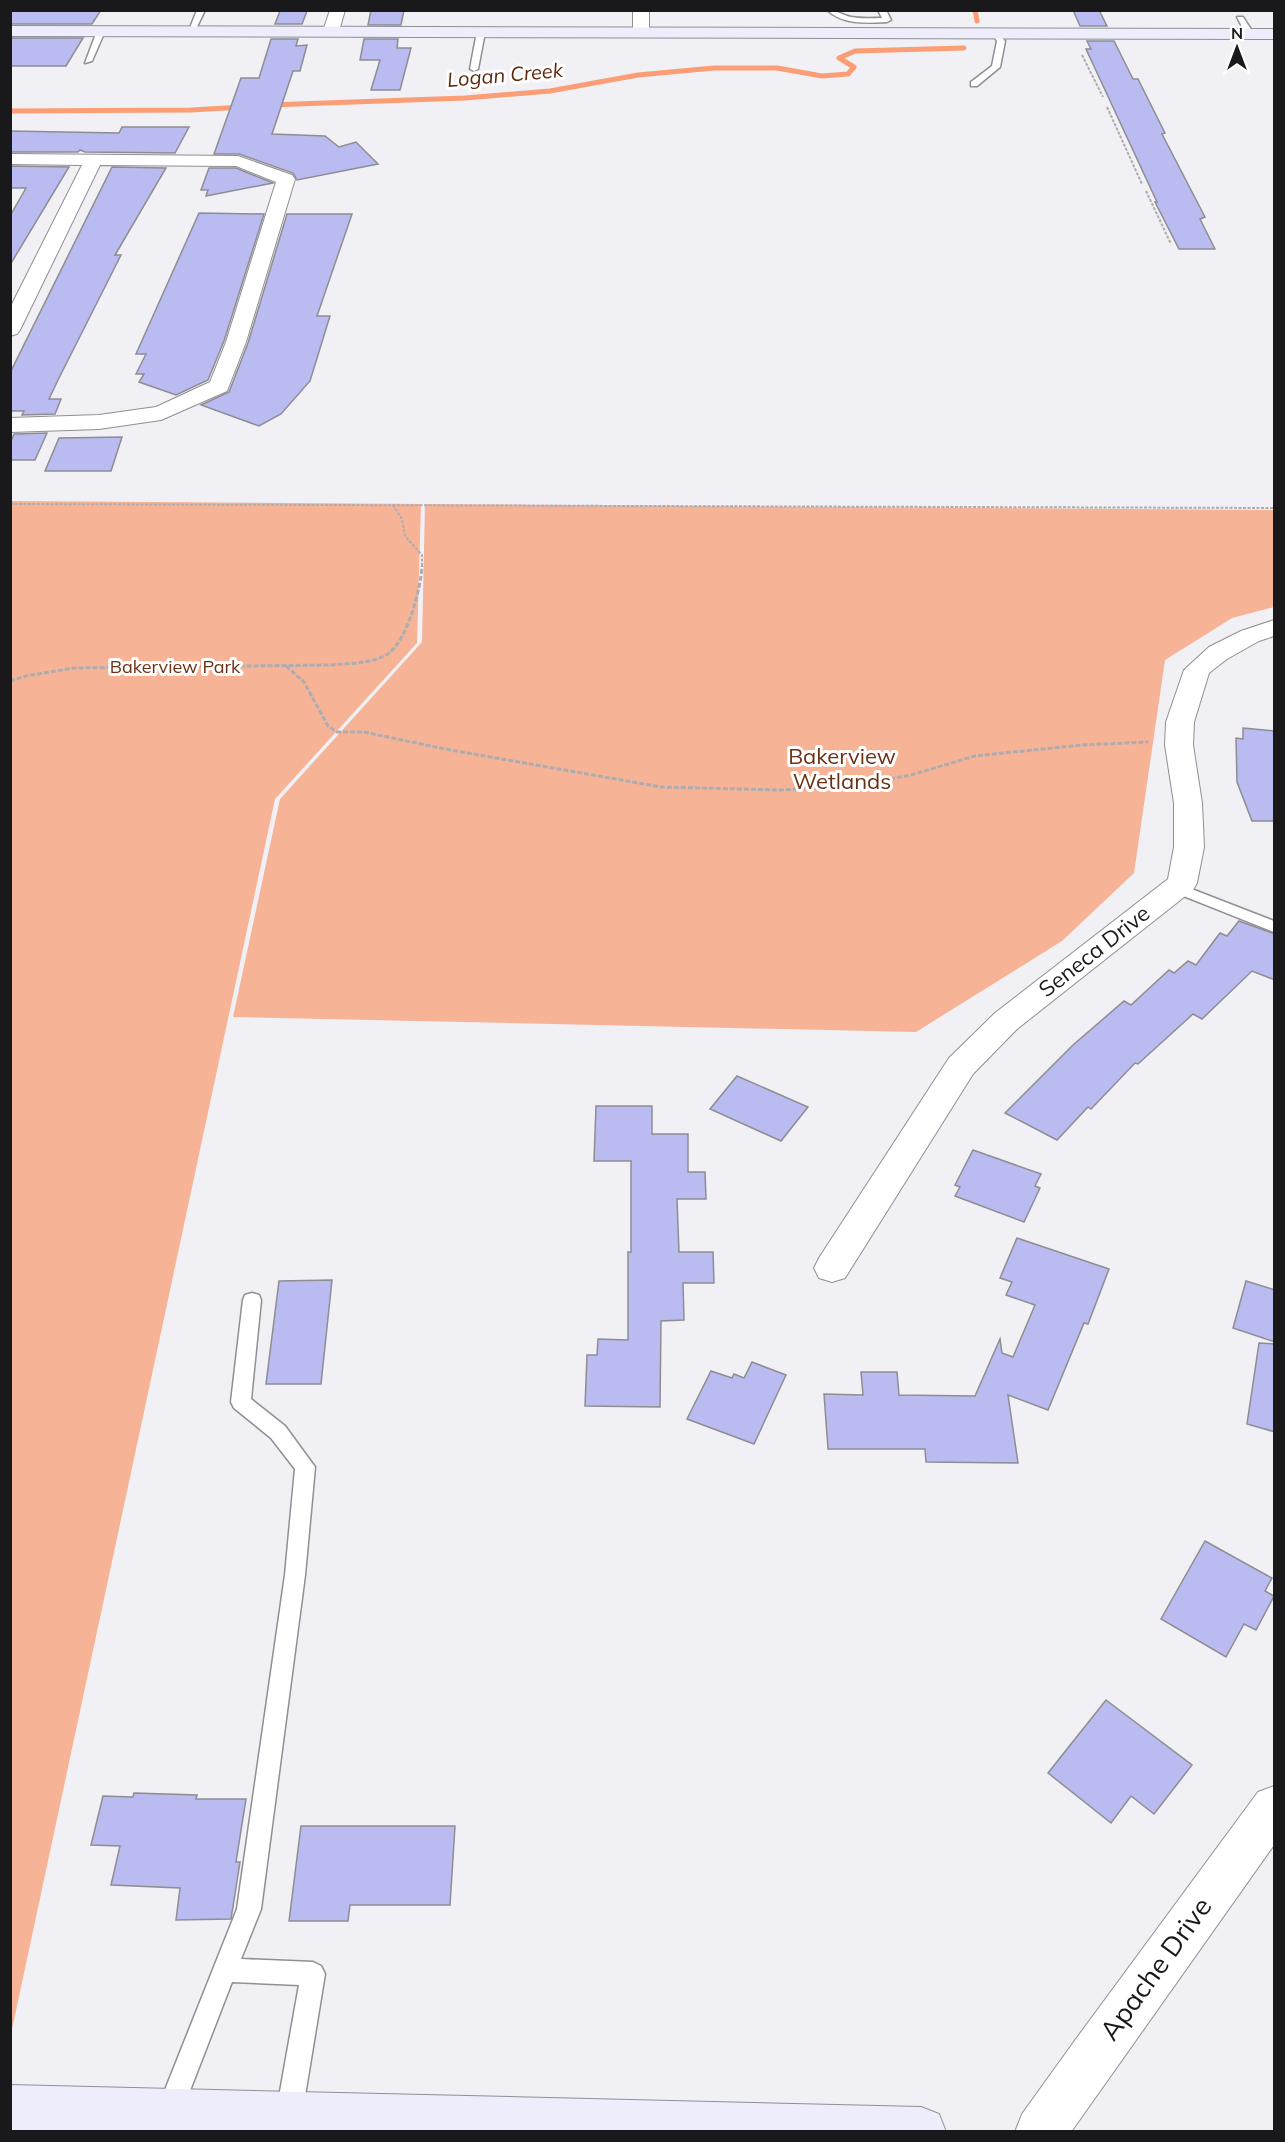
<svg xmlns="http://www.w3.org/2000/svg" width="1285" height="2142" viewBox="0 0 1285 2142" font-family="Mulish,sans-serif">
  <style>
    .green { fill: #f6b396 }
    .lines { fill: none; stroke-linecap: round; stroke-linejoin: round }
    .stream { stroke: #fb9d75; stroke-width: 5 }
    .building { fill: #babbf0; stroke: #8d8d92; stroke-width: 1.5 }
    .lane-casing { stroke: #8f8f94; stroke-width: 3 }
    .street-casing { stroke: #8f8f94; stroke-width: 2 }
    .secondary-casing { stroke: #8f8f94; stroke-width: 2 }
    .path-far1 { stroke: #adadb1; stroke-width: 2; stroke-dasharray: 3 1.5; stroke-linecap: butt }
    .path { stroke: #adadb1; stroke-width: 3; stroke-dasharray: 5 2; stroke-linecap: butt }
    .lane { fill: #fff; fill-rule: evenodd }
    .street { fill: #fff; fill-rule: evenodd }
    .secondary { fill: #ededfc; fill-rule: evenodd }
    .labels { text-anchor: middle; stroke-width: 6; stroke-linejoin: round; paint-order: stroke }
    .far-park-label { font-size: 18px; fill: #6b3014; stroke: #fff }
    .far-water-label { font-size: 20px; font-style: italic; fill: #602609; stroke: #fff }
    .park-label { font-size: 22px; fill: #6b3014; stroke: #fff }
    .street-label { font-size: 22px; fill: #19191b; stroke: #fff }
    .near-street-label { font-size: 27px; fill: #19191b; stroke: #fff }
  </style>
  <rect width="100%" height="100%" fill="#f0f0f5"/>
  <g class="green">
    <path d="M11,501L421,504L417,643L275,799L11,2034Z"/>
    <path d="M425,504L1274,510V607L1232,618L1165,660L1134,873L1062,941L916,1032L233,1017L280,799L422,642Z"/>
  </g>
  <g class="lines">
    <g class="stream">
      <path d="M975,10L977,21"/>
      <path d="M269,105L465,98L550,91L638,75L714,68H777L822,76L848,74L854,67L839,58L855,51L964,48"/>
      <path d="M10,111L191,110L244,107"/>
    </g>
  </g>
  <g class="building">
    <path d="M10,10H101L92,24H10Z"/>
    <path d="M371,10H404L401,25H368Z"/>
    <path d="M1073,10H1099L1107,26H1080Z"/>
    <path d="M280,11H307L302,24H275Z"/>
    <path d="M10,38H83L66,66H10Z"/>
    <path d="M271,39H298L296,46L307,45L300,71H293L272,134L325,136L339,147L356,142L378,164L297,180L293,173L239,154H214L241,78H259Z"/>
    <path d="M364,39H398L397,48H411L400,90H371L380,60H360Z"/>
    <path d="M1087,41H1114L1133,79H1138L1165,133L1162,134L1205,217L1200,219L1215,249H1179L1155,202H1157L1086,49H1091Z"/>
    <path d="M122,127H189L175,153L85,152L80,150L78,152H10V131L119,133Z"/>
    <path d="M10,166L69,167L10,265V216L26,188H10Z"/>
    <path d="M112,167L166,168L115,255H121L58,380L49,399H61L55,414L22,415L24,411H10V373Z"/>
    <path d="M209,168H236L273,183L206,196L208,190H201Z"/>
    <path d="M199,213L264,214L224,341L208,380L176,395L139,382L144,374H136L146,354H136Z"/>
    <path d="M287,214H352L317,316H330L310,381L281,414L259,426L201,405L229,392L248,343Z"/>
    <path d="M47,433L35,460H10V444L14,434Z"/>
    <path d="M122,437L111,471H45L59,438Z"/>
    <path d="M1243,728L1275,731V821H1252L1237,782L1236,738L1243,739Z"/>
    <path d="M1239,921L1275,934V980L1252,971L1202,1019L1193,1014L1138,1064L1135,1063L1091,1109L1088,1107L1057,1140L1005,1113L1073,1045L1124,1001L1131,1005L1169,970L1174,973L1188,961L1196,965L1220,933L1227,936Z"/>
    <path d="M737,1076L808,1107L781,1141L710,1109Z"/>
    <path d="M596,1106H652V1134H688V1172H705L706,1199H677L679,1252H713L714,1283H683L684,1320L661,1321L660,1407L585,1406L587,1355H597L598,1339L628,1340V1252H631V1161H594Z"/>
    <path d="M973,1150L1041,1174L1035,1186L1040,1188L1024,1222L955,1196L960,1187L955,1185Z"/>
    <path d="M1017,1238L1109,1269L1088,1324L1084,1323L1048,1410L1008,1395L1018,1463L926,1462L925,1449H828L824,1394L863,1395L861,1372H897L899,1395L975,1396L1000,1339L1002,1353L1013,1357L1035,1305L1006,1295L1012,1282L1000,1278Z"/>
    <path d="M332,1280L321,1384H266L279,1281Z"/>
    <path d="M1246,1281L1275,1290V1342L1233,1328Z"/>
    <path d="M1259,1343L1275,1344V1432L1247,1424Z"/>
    <path d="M752,1362L786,1375L754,1444L687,1419L711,1371L732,1378L734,1374L744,1378Z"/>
    <path d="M1205,1541L1272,1578L1265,1591L1274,1596L1256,1630L1244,1624L1226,1657L1161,1619Z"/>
    <path d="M1106,1700L1192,1765L1154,1814L1131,1796L1111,1823L1048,1773Z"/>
    <path d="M134,1793L197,1795L196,1799H246L236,1862H240L231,1919L176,1920L180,1888L111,1885L120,1846L91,1845L103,1796L133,1797Z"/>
    <path d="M301,1826H455L450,1905H350L348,1921H289Z"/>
  </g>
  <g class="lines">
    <g class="lane-casing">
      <g id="lane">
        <path d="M197,10H205L194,33H188Z"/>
        <path d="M827,10C836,10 842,15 851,17C861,19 872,18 882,18L878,10H886L891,20L887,22C867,23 843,25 827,10Z"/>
        <path d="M1237,17H1243L1254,34L1253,36H1247Z"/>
        <path d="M101,29L105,31L92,61L85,63L97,31Z"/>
        <path d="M481,30L485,32L478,69L474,71L470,69L477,32Z"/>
        <path d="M997,32L1005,41L1000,67L977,86H971V82L992,66L997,41L993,34Z"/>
        <path d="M1176,883L1274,921V932L1171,891L1169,888L1171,885Z"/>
        <path d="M252,1293L259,1295L261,1300L251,1399L285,1426L315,1467L305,1575L261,1909L241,1959L313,1962L321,1966L325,1974L302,2114L298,2123L289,2127L280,2123L276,2114L299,1985L232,1982L179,2119L170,2123L161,2119L157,2110L237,1909L285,1575L295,1469L271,1438L234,1408L231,1402L243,1300L245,1295Z"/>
      </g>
    </g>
    <g class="street-casing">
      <g id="street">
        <path d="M330,10H345L339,31L331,36L323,31Z"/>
        <path d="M633,10H649V33L647,36H635L633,33Z"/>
        <path d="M10,154L238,156L292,175L295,179L246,342L227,391L161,420L99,429L10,432V418L99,415L156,407L210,382L226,342L276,182L236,166L100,165L20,330L17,334L10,336V308L82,165L10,164Z"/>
        <path d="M1274,620V636L1259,641L1227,659L1209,673L1194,722L1193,745L1202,803L1204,847L1197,883L1193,890L1017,1029L973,1074L845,1278L832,1282L819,1278L814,1268L819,1258L949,1058L995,1013L1168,879L1174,847V803L1165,745L1166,722L1184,670L1209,647L1241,631Z"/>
        <path d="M1274,1786V1845L1071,2132H1015L1022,2114L1076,2039L1258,1792Z"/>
      </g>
    </g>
    <g class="secondary-casing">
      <g id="secondary">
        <path d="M10,26L1274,29V39L10,36Z"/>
        <path d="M10,2085L921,2107L939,2114L946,2132H10Z"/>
      </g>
    </g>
    <g class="path-far1">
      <path d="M1082,55L1103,97"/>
      <path d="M1107,107L1142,184"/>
      <path d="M1146,191L1171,244"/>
      <path d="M10,504L1274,508"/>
      <path d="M393,505L402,519L405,536L422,555V567"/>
    </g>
    <g class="path">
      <path d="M286,666L304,682L328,726L337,732H364L445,749L661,787L781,790L852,786L911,775L975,756L1082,745L1148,742"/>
      <path d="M10,681L26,676L74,668L331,665C350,663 369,664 386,655C407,643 421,588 422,566"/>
    </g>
    <use href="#lane" class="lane"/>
    <use href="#street" class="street"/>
    <use href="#secondary" class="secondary"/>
  </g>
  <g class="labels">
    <g class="far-park-label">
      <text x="175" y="673">Bakerview Park</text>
    </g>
    <g class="far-water-label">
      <text transform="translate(505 75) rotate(-5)" y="7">Logan Creek</text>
    </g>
    <g class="park-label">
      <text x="842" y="764">Bakerview<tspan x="842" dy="25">Wetlands</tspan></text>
    </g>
    <g class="street-label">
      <text transform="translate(1094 951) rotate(-38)" y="8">Seneca Drive</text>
    </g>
    <g class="near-street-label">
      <text transform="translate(1156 1969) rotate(-54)" y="9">Apache Drive</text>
    </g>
  </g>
  <rect width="1285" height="2142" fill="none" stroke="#19191b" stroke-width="24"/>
  <g transform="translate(1237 48)" stroke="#ffffff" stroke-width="4.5" paint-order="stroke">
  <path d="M0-4.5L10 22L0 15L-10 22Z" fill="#19191b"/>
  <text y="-9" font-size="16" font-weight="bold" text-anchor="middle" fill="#19191b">N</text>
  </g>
</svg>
